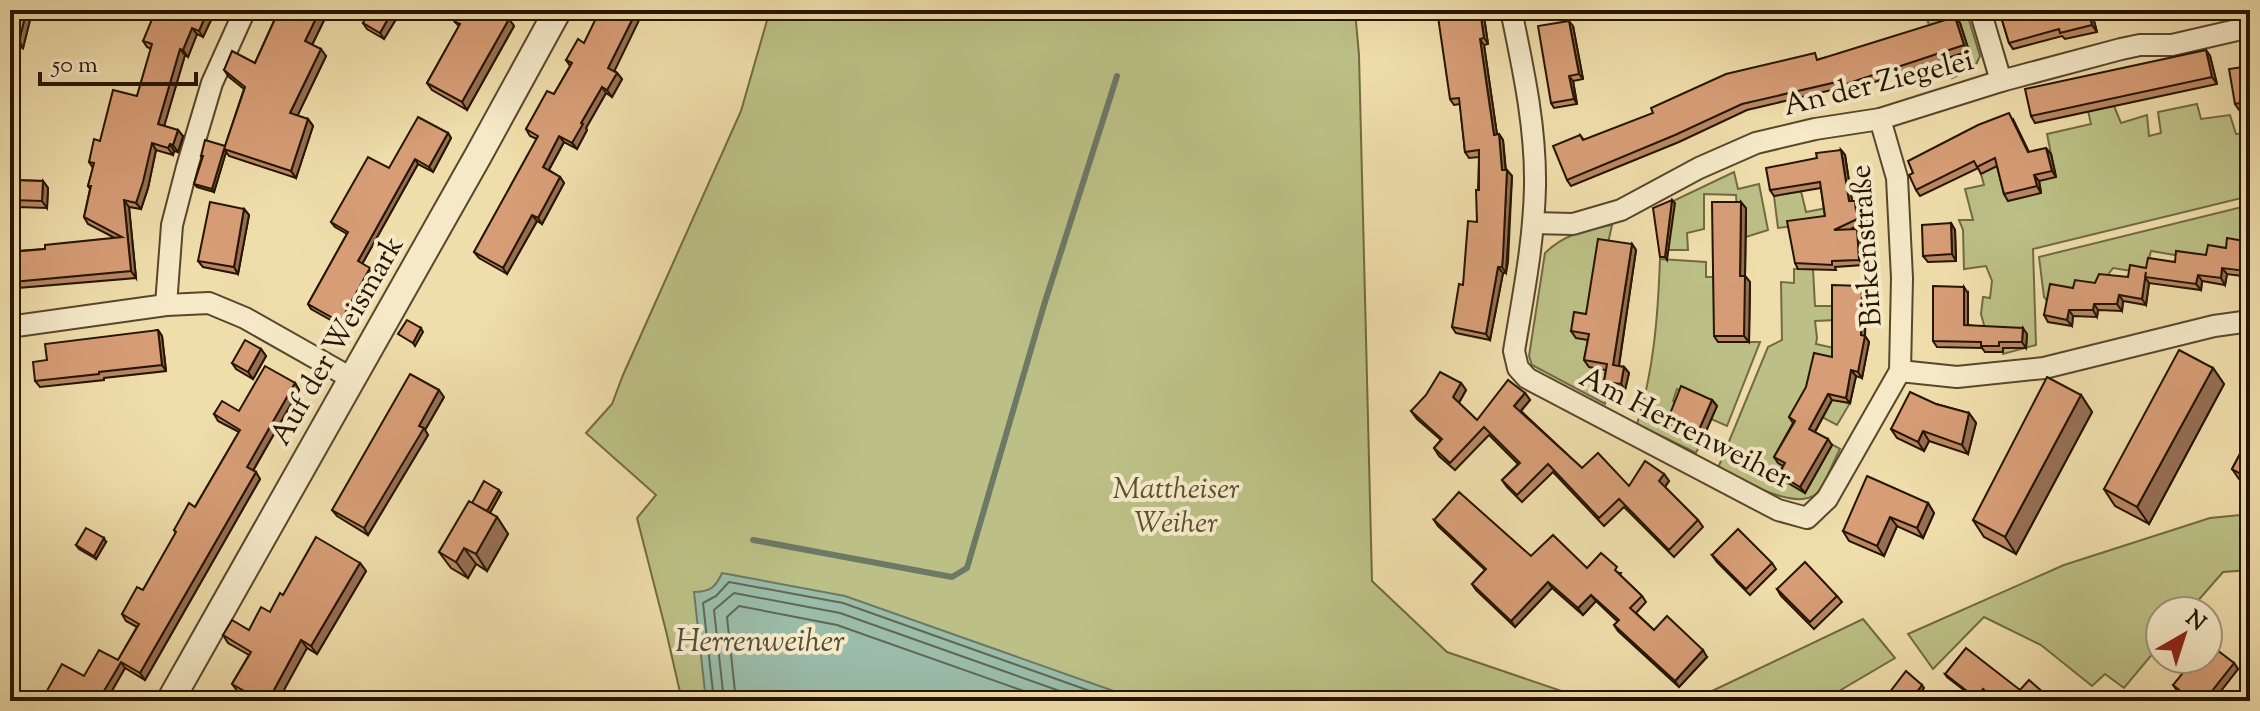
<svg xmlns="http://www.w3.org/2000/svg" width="2260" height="711" viewBox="0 0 2260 711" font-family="'Sorts Mill Goudy',serif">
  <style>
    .green { fill: #bcc086; stroke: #716a43; stroke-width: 2 }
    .water { fill: #9abca9; stroke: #6c7965; stroke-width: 2 }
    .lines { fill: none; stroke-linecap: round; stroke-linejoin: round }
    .shore { stroke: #606854; stroke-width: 2 }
    .stream { stroke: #6c7965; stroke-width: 6 }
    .minor-casing { stroke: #58472b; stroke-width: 24 }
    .tertiary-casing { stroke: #58472b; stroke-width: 30 }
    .minor { stroke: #f5e9c8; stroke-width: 20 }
    .tertiary { stroke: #f5e9c8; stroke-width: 26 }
    .wall { fill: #b88765; stroke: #261500; stroke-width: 2 }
    .shaded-wall { fill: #966e53; stroke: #261500; stroke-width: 2 }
    .building { fill: #d69d76; stroke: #261500; stroke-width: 2 }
    .labels { text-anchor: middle; stroke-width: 8; stroke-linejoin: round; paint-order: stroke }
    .street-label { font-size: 30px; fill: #261500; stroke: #f5e9c8 }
    .park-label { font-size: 30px; font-style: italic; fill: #5a512f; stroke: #f5e9c8 }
    .water-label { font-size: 32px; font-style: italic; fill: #4f4f3b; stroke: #f5e9c8 }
  </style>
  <rect width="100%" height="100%" fill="#efddab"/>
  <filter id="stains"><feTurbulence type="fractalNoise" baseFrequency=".0025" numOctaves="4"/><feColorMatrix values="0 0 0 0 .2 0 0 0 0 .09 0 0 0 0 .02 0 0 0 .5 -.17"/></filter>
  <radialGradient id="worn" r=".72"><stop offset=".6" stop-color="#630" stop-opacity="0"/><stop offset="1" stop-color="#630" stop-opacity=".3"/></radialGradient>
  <g class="green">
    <path d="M770,10H1355L1359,55L1372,581L1447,652L1591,701H682L666,631L637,518L656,495L586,433L612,404L623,375L741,111Z"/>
    <path d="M1923,10H1966L1980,56L1975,67L1952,78L1945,59L1969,51L1932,32Z"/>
    <path d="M2197,104L2201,119L2230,115L2236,134L2249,133L2248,127L2250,126V196L2033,249L2036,345L2003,354L2004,333L1986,332L1981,314L1983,297L1990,298L1992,281L1986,266L1964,269L1963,230L1959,220H1973L1965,189L1984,185L1979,167L2001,164L2039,181L2051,154L2047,134L2091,124L2088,111L2114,106L2121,123L2147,115L2149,136L2161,133L2158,112Z"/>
    <path d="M1734,172L1738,189L1759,184L1768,230L1746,237V209L1737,208L1736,195L1704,194V229L1687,233L1688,250H1669L1662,243C1671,229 1675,218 1671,202Z"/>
    <path d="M1801,191L1806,212L1827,208L1829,235L1809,224L1778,228L1774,196Z"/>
    <path d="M2250,205V248L2210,261L2151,251L2145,273L2113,268L2104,280L2051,305L2044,297L2039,257Z"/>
    <path d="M1612,225L1591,320L1576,337L1594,341L1609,370L1605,404L1532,365L1529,356L1545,253C1563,235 1587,229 1612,225Z"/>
    <path d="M1660,259L1706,262V277H1717L1719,342H1760L1727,426L1711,419L1716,406L1677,389L1673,401L1681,405L1672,425L1703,438L1696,453L1637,424C1654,371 1658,314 1660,259Z"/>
    <path d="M1794,269H1813L1815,306H1837L1836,320L1815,321L1817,338L1816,344L1847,351L1823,398L1850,403L1837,425L1803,407L1794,423L1840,449C1834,460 1824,487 1816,494C1794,512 1740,478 1718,468L1768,347L1782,340L1781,282L1794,283Z"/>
    <path d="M2250,514V570L2223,572L2189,611H2160V645L2124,688L2105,674L2092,686L2041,645L1984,617L1933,669L1908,634L2064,565L2210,518Z"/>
    <path d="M1863,619L1895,658L1822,701H1691Z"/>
  </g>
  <path class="water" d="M722,573L845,596L1142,701H706L694,592C710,592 716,587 722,573Z"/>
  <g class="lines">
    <g class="shore">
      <path d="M714,701L703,603L716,596L729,582L843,603L1118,701"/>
      <path d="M724,701L714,610L734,593L840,613L1088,701"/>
      <path d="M736,701L727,617L739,606L837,625L1052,701"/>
    </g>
    <path class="stream" d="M753,540L952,577L967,568L1044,305L1117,76"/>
    <g class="minor-casing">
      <g id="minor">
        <path d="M1511,10C1523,68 1536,127 1535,186C1534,242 1523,296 1514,351L1518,368L1527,378L1778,510L1807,518L1827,499L1900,371L1902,278L1897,178L1880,119"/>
        <path d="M1980,10L2001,81"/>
        <path d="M1533,223L1573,224L1621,210L1699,168L1756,143L1815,129L1880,119L2001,81L2121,49L2140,45H2172L2250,27"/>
        <path d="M166,305L172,225L187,167L212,83L245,10"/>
        <path d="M10,329L16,326L166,305L209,303L245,318L351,378"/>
        <path d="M1900,371L1957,377L2044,368L2214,326L2250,321"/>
      </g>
    </g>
    <g class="tertiary-casing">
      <path id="tertiary" d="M170,701L478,156L558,10"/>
    </g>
    <use href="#minor" class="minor"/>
    <use href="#tertiary" class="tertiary"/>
  </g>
  <g class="wall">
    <path d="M10,10L26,13L30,20L23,48L10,45Z"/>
    <path d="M166,10H209L213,16L203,37L197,34L188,57L185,55L164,126L183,136L178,152L174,151L173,155L156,150L148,188L141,209L129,207L136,278L18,288L19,297L10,298V69H15L20,76L13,132L17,139L14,180L43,181L48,188L47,208L17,207L16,251L45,249L115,238L88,224L84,217L90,189L88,186L93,168L89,162L137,96L151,49L147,47L143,41Z"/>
    <path d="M279,10H329L312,45L326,56L297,116L308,119L313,126L296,178L229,156L226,152L214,192L197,187L194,184L202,158L201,156L225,146L244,89L229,77L224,70L255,63Z"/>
    <path d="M1483,10L1488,44L1484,45L1497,135L1499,134L1503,140L1506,170L1512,176L1508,262L1506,273H1503L1490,340L1456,333L1452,327L1463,285L1477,222L1479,157L1469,158L1465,152L1460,104L1454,105L1450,99Z"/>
    <path d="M1999,10H2091L2097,32L2065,39L2062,36L2013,49L2009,43Z"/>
    <path d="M401,11L384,39L367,29L363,23Z"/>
    <path d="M508,18L514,26L467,110L432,90L427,83L459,26L455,22Z"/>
    <path d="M1960,23L1969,51L1847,91L1844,87L1747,110L1679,142L1571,186L1567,180L1580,135L1584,140L1820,59Z"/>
    <path d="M1573,26L1583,79L1573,81L1577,104L1554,108L1551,103Z"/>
    <path d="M584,43L617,73L622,79L612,97L606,93L586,128L587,130L577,149L564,142L549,170L560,177L564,183L542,224L537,221L507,274L479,258L474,252L537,139L530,136L526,129L554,94L570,66L566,60Z"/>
    <path d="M2206,50L2210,56L2217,84L2035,123L2031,116Z"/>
    <path d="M2250,66V109L2239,110L2235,104Z"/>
    <path d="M2013,119L2029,152L2051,154L2056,177L2039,181L2041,193L2008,201L2004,194L1997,166L1981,174L1978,168L1920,196L1916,190Z"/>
    <path d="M448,133L451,138L433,172L418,164L362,264L373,273L343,327L311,309L308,304L347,234L335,227L331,222L389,168Z"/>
    <path d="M1841,150L1845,155L1852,201H1855L1859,206V211L1869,210L1874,218L1851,229H1857L1860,235L1863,265L1835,267L1836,270L1798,269L1795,263L1825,216L1821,188L1774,196L1770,190L1817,158Z"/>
    <path d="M1746,208L1745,276L1750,282L1749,342H1718L1714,336Z"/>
    <path d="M244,209L249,215L238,274L203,267L198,261Z"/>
    <path d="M1951,223L1955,230L1956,261L1928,262L1923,256Z"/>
    <path d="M2250,242V277L2227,274L2225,285L2202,281L2201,290L2149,283L2146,305L2123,301L2122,311L2098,310L2097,317L2073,316L2072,326L2048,322L2044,315L2073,288L2128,277L2146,268L2206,255L2226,248Z"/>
    <path d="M1632,244L1636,250L1619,366L1624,367L1629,373L1625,390L1609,388L1604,382L1606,370L1589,367L1584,360L1588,340L1576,338L1571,331L1586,314Z"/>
    <path d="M1862,286L1866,292L1865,336L1869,342L1862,378L1856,376L1850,403L1832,400L1815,432L1832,445L1805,493L1783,480L1779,474L1783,466L1778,463L1774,457L1793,423L1789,417L1832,357Z"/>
    <path d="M1968,293V325L2027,334L2026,348H2003V352H1985L1982,348L1937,347L1933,341Z"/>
    <path d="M158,330L162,336L166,371L104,378V380L40,387L35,381L47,360Z"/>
    <path d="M261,349L266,356L253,379L236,369L232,363Z"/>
    <path d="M2213,368L2224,384L2149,524L2115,506L2104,489Z"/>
    <path d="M295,383L299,390L253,471L260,479L145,680L125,668L106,701H48L44,696L118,660L137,627L126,621L122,614L143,590L176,533L174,530L195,507L239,432L218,421L214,414L239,411Z"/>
    <path d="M1461,383L1466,390L1459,403L1477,420L1525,393L1530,400L1521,411L1582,468L1629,486L1664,474L1669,481L1665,487L1698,520L1703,527L1674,557L1624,507L1604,526L1553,472L1522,502L1507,487L1502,480L1518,464L1489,435L1455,470L1439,456L1434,448L1441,440L1417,419L1411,411Z"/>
    <path d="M2081,395L2092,412L2016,554L1984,537L1973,520Z"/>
    <path d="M444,397L425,430L428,435L368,535L337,516L332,510Z"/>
    <path d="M1712,400L1717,406L1703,438L1672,425L1668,419Z"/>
    <path d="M1936,404L1969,413L1976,423L1968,454L1929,441L1924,451L1897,438L1891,429Z"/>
    <path d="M2250,435V489L2244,486L2232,469Z"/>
    <path d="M501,493L490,513L497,517L508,534L487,571L476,564L468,578L451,568L439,552L472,503Z"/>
    <path d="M1928,503L1934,513L1923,538L1897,526L1884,556L1849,541L1843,531Z"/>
    <path d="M1434,520L1531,556L1587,568L1621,573L1620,575L1642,596L1646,602L1636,613L1654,630L1707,657L1679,687L1618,631L1614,625L1618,622L1596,601L1583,615L1552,588L1515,627L1476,590L1472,584L1485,570L1438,526Z"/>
    <path d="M106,542L96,559L79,549L76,545Z"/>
    <path d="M1712,555L1772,563L1776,569L1750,595L1717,562Z"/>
    <path d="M360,563L366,571L317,654L307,648L249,699L238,692L232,684L249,655L228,643L223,635L249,630L270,612L283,595Z"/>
    <path d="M1777,589L1837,596L1842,602L1814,629L1781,596Z"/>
    <path d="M2234,663L2238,669L2213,701H2190L2178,692L2173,685Z"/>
    <path d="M1945,674L2020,690L2053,701H1996L1986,692L1978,701L1947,677Z"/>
  </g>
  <g class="shaded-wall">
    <path d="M208,10L213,16L203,37L199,31Z"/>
    <path d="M320,10H329L310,49L305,41Z"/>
    <path d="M393,10L401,11L384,39L380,33Z"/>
    <path d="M503,10H512L506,21L501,14Z"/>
    <path d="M637,10H644L613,74L608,68Z"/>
    <path d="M1480,10H1483L1488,44L1484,38Z"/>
    <path d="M2088,10H2091L2097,32L2092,25Z"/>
    <path d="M26,13L30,20L23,48L19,41Z"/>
    <path d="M1955,17L1960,23L1969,51L1964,45Z"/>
    <path d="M509,19L514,26L467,110L462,102Z"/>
    <path d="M1569,21L1573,26L1583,79L1579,74Z"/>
    <path d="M192,28L197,34L188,57L183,50Z"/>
    <path d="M1480,39L1484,45L1498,141L1494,135Z"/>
    <path d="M180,49L185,55L163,130L158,124Z"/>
    <path d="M321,49L326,56L295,121L290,113Z"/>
    <path d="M2206,50L2210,56L2217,84L2212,77Z"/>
    <path d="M15,69L20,76L12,138L10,136V109Z"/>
    <path d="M617,73L622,79L612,97L607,90Z"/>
    <path d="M1569,76L1573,81L1577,104L1574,99Z"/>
    <path d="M602,87L606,93L586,128L587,130L577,149L572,143L581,123Z"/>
    <path d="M308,119L313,126L296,178L291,171Z"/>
    <path d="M178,130L183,136L178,152L173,145Z"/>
    <path d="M13,132L17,139L14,187L10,182Z"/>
    <path d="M448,133L451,138L433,172L429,167Z"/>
    <path d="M1499,134L1503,140L1506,176L1502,170Z"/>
    <path d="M559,136L564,142L547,173L543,167Z"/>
    <path d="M152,143L156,150L148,188L141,209L136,203Z"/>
    <path d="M170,144L174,151L173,155L168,148Z"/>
    <path d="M2046,148L2051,154L2056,177L2052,171Z"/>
    <path d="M224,149L226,152L214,192L212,189Z"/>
    <path d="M1841,150L1845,155L1853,207L1849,201Z"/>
    <path d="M415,159L418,164L361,266L358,261Z"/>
    <path d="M1507,170L1512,176L1506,273L1502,267Z"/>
    <path d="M2034,175L2039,181L2041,193L2037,186Z"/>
    <path d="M560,177L564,183L542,224L538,218Z"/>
    <path d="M43,181L48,188L47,208L42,201Z"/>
    <path d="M12,200L17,207L16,258L12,252Z"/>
    <path d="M124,200L129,207L136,278L131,271Z"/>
    <path d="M1672,200L1675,203L1667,260L1665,257Z"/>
    <path d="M1741,202L1746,208L1745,276L1750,282L1749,342L1744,336L1740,276Z"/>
    <path d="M244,209L249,215L238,274L234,267Z"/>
    <path d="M532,215L537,221L507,274L503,268Z"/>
    <path d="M1951,223L1955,230L1956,261L1952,254Z"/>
    <path d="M1857,229L1860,235L1863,265L1859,260Z"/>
    <path d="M1632,244L1636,250L1618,371L1613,365Z"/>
    <path d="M2247,262L2250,266V277L2246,271Z"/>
    <path d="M1498,267L1503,273L1490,340L1486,334Z"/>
    <path d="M370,268L373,273L343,327L340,322Z"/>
    <path d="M2222,268L2227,274L2225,285L2221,278Z"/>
    <path d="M2198,275L2202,281L2201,290L2196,284Z"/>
    <path d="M2145,277L2149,283L2146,305L2142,299Z"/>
    <path d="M13,282L18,288L19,297L14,290Z"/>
    <path d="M1862,286L1866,292L1865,336L1869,342L1862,378L1858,372L1861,335Z"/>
    <path d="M1964,287L1968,293V331L1964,325Z"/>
    <path d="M2119,295L2123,301L2122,311L2117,304Z"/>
    <path d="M2094,304L2098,310L2097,317L2093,310Z"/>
    <path d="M2069,310L2073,316L2072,326L2067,320Z"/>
    <path d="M421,328L423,332L415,346L413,343Z"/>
    <path d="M2023,328L2027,334L2026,348L2022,342Z"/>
    <path d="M158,330L162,336L166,371L162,365Z"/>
    <path d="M261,349L266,356L253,379L248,372Z"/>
    <path d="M1624,367L1629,373L1625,390L1621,384Z"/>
    <path d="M2213,368L2224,384L2149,524L2137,507Z"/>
    <path d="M1851,370L1856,376L1850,403L1846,398Z"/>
    <path d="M295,383L299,390L251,474L247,467Z"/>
    <path d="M1461,383L1466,390L1458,404L1453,397Z"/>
    <path d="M439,390L444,397L425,430L428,435L368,535L364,528L419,426Z"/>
    <path d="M1525,393L1530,400L1519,413L1514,406Z"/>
    <path d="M1828,394L1832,400L1813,435L1809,429Z"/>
    <path d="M2081,395L2092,412L2016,554L2005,537Z"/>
    <path d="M1712,400L1717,406L1703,438L1698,432Z"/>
    <path d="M1969,413L1976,423L1968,454L1962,445Z"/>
    <path d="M1923,431L1929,441L1924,451L1918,442Z"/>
    <path d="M1828,439L1832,445L1805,493L1800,487Z"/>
    <path d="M256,472L260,479L145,680L140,673Z"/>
    <path d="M1664,474L1669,481L1664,488L1659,481Z"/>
    <path d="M499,490L501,493L487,518L485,515Z"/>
    <path d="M1928,503L1934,513L1923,538L1917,528Z"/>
    <path d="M497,517L508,534L487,571L476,554Z"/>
    <path d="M1890,517L1897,526L1884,556L1877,546Z"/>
    <path d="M104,538L106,542L96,559L94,556Z"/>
    <path d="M464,548L476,564L468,578L456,562Z"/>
    <path d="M360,563L366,571L317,654L311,646Z"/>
    <path d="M1548,582L1552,588L1515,627L1511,621Z"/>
    <path d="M1591,595L1596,601L1583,615L1578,608Z"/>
    <path d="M301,640L307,648L278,701H268Z"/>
    <path d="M1703,650L1707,657L1679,687L1675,681Z"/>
    <path d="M121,662L125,668L106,701H98Z"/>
    <path d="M2234,663L2238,669L2213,701H2204Z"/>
    <path d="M1922,685L1924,688L1914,701H1910Z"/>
    <path d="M1983,689L1986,692L1979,701L1976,698Z"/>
  </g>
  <g class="building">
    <path d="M10,10L26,13L19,41L10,39Z"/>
    <path d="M166,10H208L199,31L192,28L183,50L180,49L158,124L178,130L173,145L170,144L168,148L152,143L143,182L136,203L124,200L131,271L13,282L14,290L10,291V180L43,181L42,201L12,200V252L45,249V245L122,237L84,217L91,186H88L94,163L89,162L94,139L100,141L113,90L137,96L152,44L143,41L155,12L163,15Z"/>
    <path d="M279,10H320L305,41L321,49L290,113L308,119L291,171L224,149L245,87L224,70L232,51L255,63Z"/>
    <path d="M370,10H393L380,33L363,23Z"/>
    <path d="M462,10H503L501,14L509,19L462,102L427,83L460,24L455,22Z"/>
    <path d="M600,10H637L608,68L617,73L607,90L602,87L581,123L583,124L572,143L559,136L543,167L560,177L538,218L532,215L503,268L474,252L538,136L526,129L547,91L554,94L572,63L566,60L578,39L584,43Z"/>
    <path d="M1437,10H1480L1484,38L1480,39L1494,135L1499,134L1502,170H1507L1503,256L1502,267H1498L1486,334L1452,327L1459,284L1463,285L1468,221L1477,222L1476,190H1479V150L1465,152L1459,98L1450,99Z"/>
    <path d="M1999,10H2088L2092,25L2060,33L2059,29L2009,43Z"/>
    <path d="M1955,17L1964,45L1843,85L1841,81L1742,104L1675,135L1567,180L1553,146L1580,135L1583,140L1653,113L1651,108L1726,74L1815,53L1817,60Z"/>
    <path d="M1569,21L1579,74L1569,76L1574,99L1551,103L1538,26Z"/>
    <path d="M2206,50L2212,77L2031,116L2025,89Z"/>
    <path d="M2250,66V101L2235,104L2229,69Z"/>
    <path d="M10,69H15L10,109Z"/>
    <path d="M2009,113L2028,152L2046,148L2052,171L2034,175L2037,186L2004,194L1995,158L1977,167L1974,161L1916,190L1909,175L1913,173L1908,161L1978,125Z"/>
    <path d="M418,117L448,133L429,167L415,159L358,261L370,268L340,322L308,304L348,232L331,222L368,157L389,168Z"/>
    <path d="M10,132H13L10,167Z"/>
    <path d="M205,140L225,146L212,189L194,184L203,156H201Z"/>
    <path d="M1841,150L1849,201H1855L1856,211L1869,210L1870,213L1834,230L1857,229L1859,260L1832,261V265L1795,263L1787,221L1825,216L1820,182L1770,190L1766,168L1817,158L1816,153Z"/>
    <path d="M1672,200L1665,257H1660L1653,208Z"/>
    <path d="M210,202L244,209L234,267L198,261Z"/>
    <path d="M1712,202H1741L1740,276H1745L1744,336H1714Z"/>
    <path d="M1951,223L1952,254L1923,256L1922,225Z"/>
    <path d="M2227,238L2250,242V262H2247L2246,271L2222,268L2221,278L2198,275L2196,284L2145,277L2146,272L2142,299L2119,295L2117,304H2094L2093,310H2069L2067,320L2044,315L2050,284L2073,288L2075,280L2095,283L2099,274L2128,277L2130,265L2146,268L2148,258L2175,262L2176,251L2206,255L2208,245L2226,248Z"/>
    <path d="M1598,239L1632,244L1613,365L1624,367L1621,384L1604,382L1607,364L1584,360L1589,334L1571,331L1574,312L1586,314Z"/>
    <path d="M1832,285L1862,286L1861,335L1865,336L1858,372L1851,370L1846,398L1828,394L1809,429L1828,439L1800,487L1779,474L1785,463L1774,457L1795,421L1789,417L1806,387L1814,353L1832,357Z"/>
    <path d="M1933,286L1964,287V325L2023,328L2022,342H1999V346H1981V342L1933,341Z"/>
    <path d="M407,320L421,328L413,343L398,334Z"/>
    <path d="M158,330L162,365L99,372V374L35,381L33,362L47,360L45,344Z"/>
    <path d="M245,340L261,349L248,372L232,363Z"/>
    <path d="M2179,350L2213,368L2137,507L2104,489Z"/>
    <path d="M265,366L295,383L247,467L256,472L140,673L121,662L98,701H54L44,696L62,664L84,676L99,650L118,660L139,624L122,614L137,587L143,590L176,532L174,530L189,503L195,507L240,430L214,414L222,401L239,411Z"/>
    <path d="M1440,372L1461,383L1453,397L1477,420L1508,380L1525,393L1514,406L1582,468L1598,453L1629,486L1645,461L1664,474L1659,481L1698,520L1669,550L1619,499L1599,518L1548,464L1517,495L1502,480L1520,463L1484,427L1450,463L1434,448L1442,439L1411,411L1426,395Z"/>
    <path d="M410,374L439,390L419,426L424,428L364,528L332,510Z"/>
    <path d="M2047,377L2081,395L2005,537L1973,520Z"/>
    <path d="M1681,386L1712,400L1698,432L1668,419Z"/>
    <path d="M1910,392L1936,404L1969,413L1962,445L1923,431L1918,442L1891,429Z"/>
    <path d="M2250,435V479L2232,469Z"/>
    <path d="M1867,476L1928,503L1917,528L1890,517L1877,546L1843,531Z"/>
    <path d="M484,481L499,490L487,511L472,503Z"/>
    <path d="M1459,492L1531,556L1553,535L1587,568L1601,553L1617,567L1615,570L1642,596L1630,608L1654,630L1667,616L1703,650L1675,681L1614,625L1619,620L1591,595L1578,608L1548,582L1511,621L1472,584L1486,569L1434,520Z"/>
    <path d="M469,501L497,517L476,554L464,548L456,562L439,552Z"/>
    <path d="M86,528L104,538L94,556L76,545Z"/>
    <path d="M1738,529L1772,563L1746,589L1712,555Z"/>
    <path d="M316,537L360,563L311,646L301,640L268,701H248L251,695L232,684L251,652L223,635L232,620L249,630L261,607L270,612L280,593L283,595Z"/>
    <path d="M1805,562L1837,596L1810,622L1777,589Z"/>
    <path d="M2250,616V629L2244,624Z"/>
    <path d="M2208,643L2234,663L2204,701H2193L2173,685L2194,659H2208Z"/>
    <path d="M1966,648L2020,690L2029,680L2053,701H1997L1983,689L1976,698L1945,674Z"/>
    <path d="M1906,671L1922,685L1910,701H1883Z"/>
  </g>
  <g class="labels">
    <g class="street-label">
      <text transform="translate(1878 82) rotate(-14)" y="10">An der Ziegelei</text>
      <text transform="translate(1865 246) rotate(-94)" y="10">Birkenstraße</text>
      <text transform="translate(336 340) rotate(-60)" y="10">Auf der Weismark</text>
      <text transform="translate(1686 427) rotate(27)" y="10">Am Herrenweiher</text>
    </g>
    <g class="park-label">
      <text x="1176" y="498">Mattheiser<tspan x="1176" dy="34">Weiher</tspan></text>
    </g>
    <g class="water-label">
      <text x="760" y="651">Herrenweiher</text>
    </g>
  </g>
  <rect width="2260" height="711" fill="none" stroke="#efddab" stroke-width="40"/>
  <rect x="12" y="12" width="2236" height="687" fill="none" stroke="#261500" stroke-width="4"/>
  <rect x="20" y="20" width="2220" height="671" fill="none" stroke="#261500" stroke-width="2"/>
  <g transform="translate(2184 635) rotate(39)"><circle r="38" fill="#f5e9c8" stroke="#a29478" stroke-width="2"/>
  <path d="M0-6L14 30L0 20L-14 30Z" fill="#8f2418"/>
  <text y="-12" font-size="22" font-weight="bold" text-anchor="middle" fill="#261500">N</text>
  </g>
  <path d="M40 72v12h156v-12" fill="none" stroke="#261500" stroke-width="4"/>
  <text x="52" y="72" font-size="24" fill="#261500" stroke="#f5e9c8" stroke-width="6" paint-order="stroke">50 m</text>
  <rect width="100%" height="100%" filter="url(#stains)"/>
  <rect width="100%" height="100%" fill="url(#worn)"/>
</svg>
